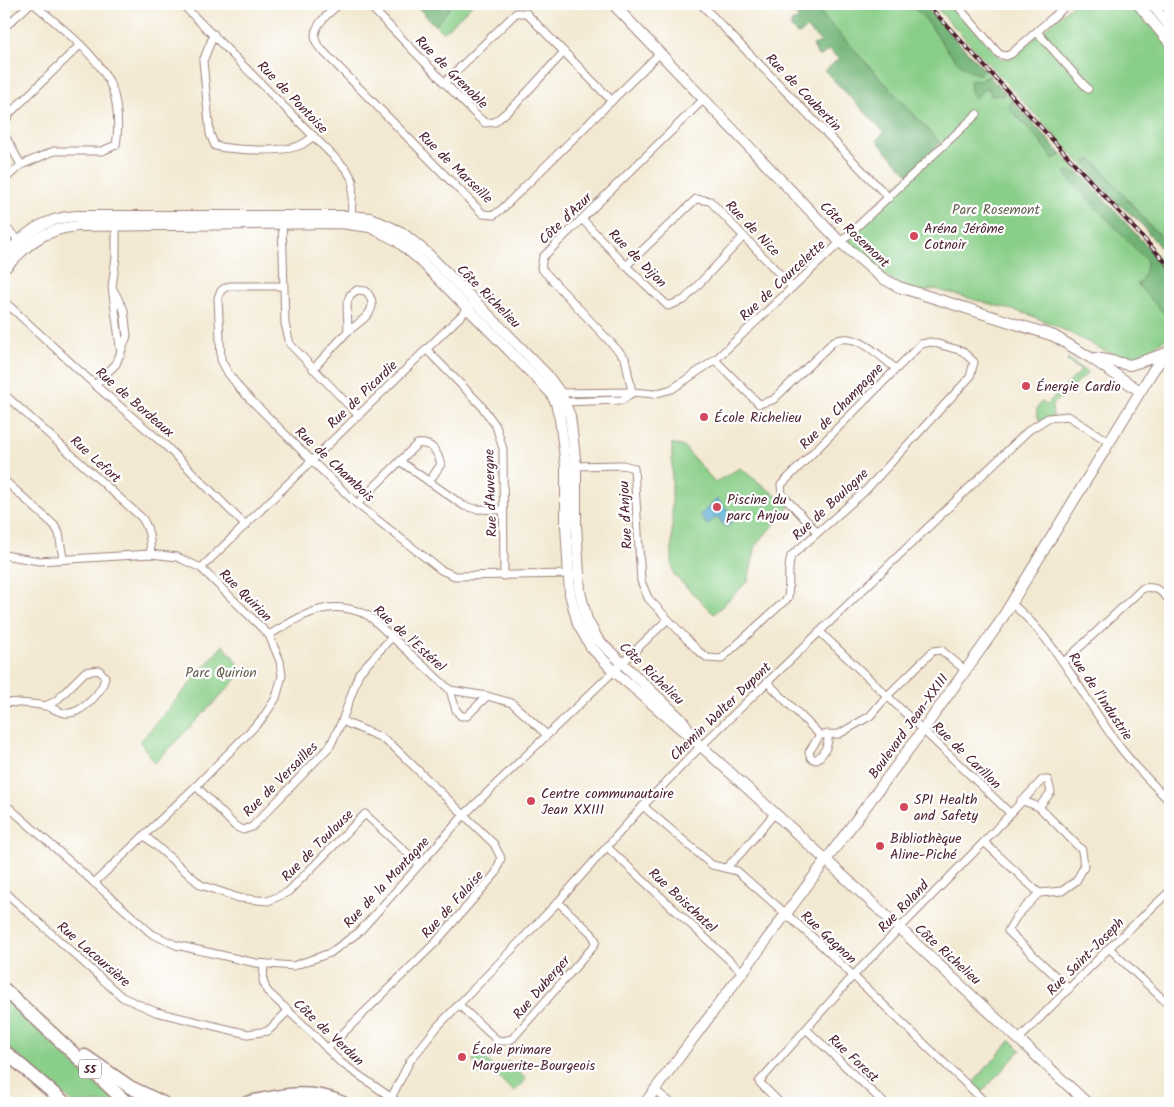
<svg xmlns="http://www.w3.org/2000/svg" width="1174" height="1107" viewBox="0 0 1174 1107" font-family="Kalam,sans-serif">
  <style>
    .green { fill: #8acf89; stroke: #6a775a }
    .forest { fill: #6fb275; stroke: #5c6850 }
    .water { fill: #58add4; stroke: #516680 }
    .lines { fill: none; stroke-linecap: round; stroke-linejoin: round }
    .stream { stroke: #58add4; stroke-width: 2 }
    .street-casing { stroke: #9e847e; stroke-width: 9 }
    .secondary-casing { stroke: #9e847e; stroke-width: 12 }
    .highway-casing { stroke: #9e847e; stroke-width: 15 }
    .street { stroke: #fff; stroke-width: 7 }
    .secondary { stroke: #fff; stroke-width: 10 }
    .highway { stroke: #fff; stroke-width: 12 }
    .rail-casing { stroke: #4a1f2b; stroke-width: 4 }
    .rail { stroke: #fff; stroke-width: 2; stroke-dasharray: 5.5; stroke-linecap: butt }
    .poi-dot { fill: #d1495b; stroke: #fff; stroke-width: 2 }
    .labels { text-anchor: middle; stroke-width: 4.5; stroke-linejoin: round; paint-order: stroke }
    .shield { fill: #fff; stroke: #80626b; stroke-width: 1 }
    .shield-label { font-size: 12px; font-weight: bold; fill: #4a1f2b }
    .street-label { font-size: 14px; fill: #4a1f2b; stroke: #fff }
    .park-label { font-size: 14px; fill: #605d4c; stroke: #fff }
    .poi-label { font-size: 14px; fill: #4a1f2b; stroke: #fff; text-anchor: start }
  </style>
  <rect width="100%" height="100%" fill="#fff"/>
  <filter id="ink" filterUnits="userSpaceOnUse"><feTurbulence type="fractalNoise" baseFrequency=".02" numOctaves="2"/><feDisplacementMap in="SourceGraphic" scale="10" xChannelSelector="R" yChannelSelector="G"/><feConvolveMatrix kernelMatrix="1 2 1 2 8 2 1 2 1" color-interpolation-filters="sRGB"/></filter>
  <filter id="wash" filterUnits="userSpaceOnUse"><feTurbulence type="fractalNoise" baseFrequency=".0096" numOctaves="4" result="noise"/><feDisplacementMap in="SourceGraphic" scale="20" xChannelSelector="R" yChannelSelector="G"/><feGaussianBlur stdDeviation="1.12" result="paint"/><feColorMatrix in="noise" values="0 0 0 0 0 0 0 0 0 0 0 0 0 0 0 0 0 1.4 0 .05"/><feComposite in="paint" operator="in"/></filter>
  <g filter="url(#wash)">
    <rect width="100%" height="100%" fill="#f3e9d2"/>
    <g class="green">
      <path d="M415,4H473L443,33Z"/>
      <path d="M812,4H909C915,10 921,14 926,20C938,35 959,73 980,74L983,71L980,66L923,4L992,78L989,76L981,80L986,88L991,91L1002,89L1170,273V335L1143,355L1133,358L1121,357L1103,350L1056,326L1027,314L935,289L920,292L900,286L838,241L941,144Z"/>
      <path d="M933,4H953L1001,59L1012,58L1073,4H1135L1170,47V245L1087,165L1117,203Z"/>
      <path d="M1068,359L1088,373L1052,405L1053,417L1041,422C1035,414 1035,410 1042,402L1046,405L1081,371L1067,361Z"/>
      <path d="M672,443L684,447L715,482L740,468L790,506L756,545L748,581L714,614L674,575L672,563Z"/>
      <path d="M223,645L238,663L237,679L155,763L140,742Z"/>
      <path d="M4,999L116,1103H73L4,1044Z"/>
      <path d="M1011,1040L1021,1050L980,1094L971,1085Z"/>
      <path d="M480,1054L490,1063L494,1070L484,1076L479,1075V1067L472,1061Z"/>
      <path d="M507,1061L526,1079L514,1092L495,1074Z"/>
    </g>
    <g class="forest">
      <path d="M415,4H453L435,26Z"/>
      <path d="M785,4H812L940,143L908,174L876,140L884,132L825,71L838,59L829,50L821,56H818L813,45L821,42L807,28L802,33L797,34L791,28V22L799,19Z"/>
      <path d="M909,4H923L980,66L983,71L980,74C958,73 939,36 926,20C921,14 915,10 909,4Z"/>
      <path d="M989,76L1002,89L1004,95L993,96L990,95V89L986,88L974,98L971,93L970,81L981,80Z"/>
      <path d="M1010,102H1014L1062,155L1053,159L1038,139L1008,107Z"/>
      <path d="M1090,159L1098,165L1152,228L1170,245V260L1139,221L1117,203L1087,165L1086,161Z"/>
      <path d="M1068,171L1081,174L1170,271V301L1166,302L1170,313L1169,319L1137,284L1140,283C1143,276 1147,268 1147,261L1070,180L1065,172Z"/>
    </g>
    <path class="water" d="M717,499L736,518L726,527L717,517L707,525L700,515Z"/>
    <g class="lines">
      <path class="stream" d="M1127,1097L1135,1103"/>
    </g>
  </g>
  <g filter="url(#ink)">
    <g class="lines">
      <g class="street-casing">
        <g id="street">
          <path d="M182,4L347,170L353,181L351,220"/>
          <path d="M339,4C331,12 315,23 315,36C315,39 317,44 319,47L483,214L494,215L502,209L660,53"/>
          <path d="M368,4L478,117L485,123L495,122L516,104L564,52"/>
          <path d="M701,4L889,198"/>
          <path d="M956,4L999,54L1006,56L1011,54L1068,4"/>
          <path d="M4,28L30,4"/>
          <path d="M1040,29L1037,32L1088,89"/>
          <path d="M214,34L203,61L210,134L215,146C234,150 283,153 301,145C305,143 310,139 314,136"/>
          <path d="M444,83L516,13H526L612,101"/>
          <path d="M4,124L10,113L80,45"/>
          <path d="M4,134L21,165"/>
          <path d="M4,180L21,165L54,151H102L116,145C119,129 118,104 112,88C99,55 60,27 34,4"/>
          <path d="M582,219L626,266L668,306L684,300L743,237"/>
          <path d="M282,220L285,324L290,344L359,416"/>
          <path d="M116,222V257L112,287L121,354"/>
          <path d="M4,226L22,243"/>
          <path d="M626,266L696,199L710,201L792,287"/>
          <path d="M283,286H230C223,288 220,290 218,298L221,360L228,373L241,390L311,460L357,504L441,570L455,576L572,574"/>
          <path d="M357,290L366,291C382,309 363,320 348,331L347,303L350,295Z"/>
          <path d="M4,301L95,385L166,446L246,526"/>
          <path d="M426,349L480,404L496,426L503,449L504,576"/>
          <path d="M715,360L759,404L773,400L834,341C857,331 878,355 895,368"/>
          <path d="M313,369L348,331"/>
          <path d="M95,385L116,364L127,336L124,310L114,291"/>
          <path d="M632,392L625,358L541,268L543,257L704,99"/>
          <path d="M557,393L632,392L654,394L672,389L715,360L977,114"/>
          <path d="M4,394L142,518C150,530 150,540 151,554"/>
          <path d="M562,402L622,400L632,393"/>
          <path d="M401,462L464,506L476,509L503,510"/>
          <path d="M572,466L623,465L634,468L641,581L648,598L698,651L708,658L721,659L788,598C790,584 787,570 791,556L865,491L970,377L974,362L962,351L931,342L921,344L781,485L782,494L817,532"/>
          <path d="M4,480L54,525L59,533L63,559"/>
          <path d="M357,504L417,444C432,442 437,451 441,464L429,482"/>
          <path d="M4,555L39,561L151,554L177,557L201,568L269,635L280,661L282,676L276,698L262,719L196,786L94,883"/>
          <path d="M201,568L470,307"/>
          <path d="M1011,603C1058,642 1083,698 1119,746C1134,766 1153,784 1170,802"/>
          <path d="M820,632L1010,813"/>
          <path d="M269,635C303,615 329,596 369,616L450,690L456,710L461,716H467L487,696"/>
          <path d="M1064,662L1143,588C1157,586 1161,591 1170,601"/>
          <path d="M767,682L820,735L839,734L870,716L887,696L933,651L941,650L965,670"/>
          <path d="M450,690L487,696L512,703L547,735"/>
          <path d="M4,702C17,703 33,703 46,706C52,708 59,712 65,713C81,715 103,692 105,677L99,670L85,672L56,701L45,706"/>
          <path d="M820,735L809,752L811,758L816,760C825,753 829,745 828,734"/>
          <path d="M196,786L235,826L243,830L252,827L330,746L342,721L359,673L392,637"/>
          <path d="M1021,800L1039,807L1082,850L1084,867L1076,881L1062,891L1039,893L1016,917L1008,931L1069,989"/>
          <path d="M4,803L152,934L176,945L256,963L293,966L330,953L359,932L464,815L667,620"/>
          <path d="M643,806L712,865L737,871L777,906L819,943L986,1103"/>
          <path d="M144,835L201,885L239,898L268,901L288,892L365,814L419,864"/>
          <path d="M984,842L1039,893"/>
          <path d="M607,847L742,972"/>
          <path d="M726,868L740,854L775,813"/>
          <path d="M4,891L122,997L156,1012L248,1034L268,1031L288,1011"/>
          <path d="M1109,948L1170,1006"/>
          <path d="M264,964L263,981L267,991L312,1033L340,1062L399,1103"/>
          <path d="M458,1004L497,1040L503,1041L512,1039L593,947L596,941L591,933L558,902"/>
          <path d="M807,1030L884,1103"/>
          <path d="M1019,1039L1109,948L1170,891"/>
          <path d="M327,1049L436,942L496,873L501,858L494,844L394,747L380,737L342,721"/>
          <path d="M655,1090L671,1103"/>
          <path d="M391,1098L410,1061L438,1026L558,902L643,806L701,746L1029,430L1048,418L1068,416L1109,442"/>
          <path d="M780,1103L759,1082L853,976L984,842L1042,780H1048L1051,792L1039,807"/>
        </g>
      </g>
      <g class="secondary-casing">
        <g id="secondary">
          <path d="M613,4L840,242L882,278L899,287L1054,336L1091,358L1140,391"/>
          <path d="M1138,4L1170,43"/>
          <path d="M1152,4L1170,27"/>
          <path d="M4,256C26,233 43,218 77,216H351L370,218L401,232L427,253L521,348L547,375L561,394L570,416L576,466V525L580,592L587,620L598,640L683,721L691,733"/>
          <path d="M4,269C27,245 42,229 78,226L341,223L370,227L396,240L420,260L551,393L556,403L560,419L566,466V525L570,594L578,624L591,647L614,671L701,746L825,859L1087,1103"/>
          <path d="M1096,358L1130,365L1164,354"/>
          <path d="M645,1103L923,730L998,625L1154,369L1170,349"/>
        </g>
      </g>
      <g class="highway-casing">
        <g id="highway">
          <path d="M4,989L127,1103"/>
          <path d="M4,1051L65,1103"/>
          <path d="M85,1056L130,1087L163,1103"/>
          <path d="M246,1103C280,1095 310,1088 343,1103"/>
        </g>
      </g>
      <use href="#street" class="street"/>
      <use href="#secondary" class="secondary"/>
      <use href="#highway" class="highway"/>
      <g class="rail-casing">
        <path id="rail" d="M927,4L1170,267"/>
      </g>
      <use href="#rail" class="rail"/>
    </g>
  </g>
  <g class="poi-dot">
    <circle cx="914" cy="236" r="5"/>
    <circle cx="1026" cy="386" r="5"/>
    <circle cx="704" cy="417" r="5"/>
    <circle cx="717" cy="507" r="5"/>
    <circle cx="531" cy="801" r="5"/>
    <circle cx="904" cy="807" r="5"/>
    <circle cx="880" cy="846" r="5"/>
    <circle cx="462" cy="1057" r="5"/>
  </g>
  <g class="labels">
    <rect class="shield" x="79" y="1059.5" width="22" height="19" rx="4"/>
    <g class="shield-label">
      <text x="90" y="1073">55</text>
    </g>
    <g class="street-label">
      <text transform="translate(452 72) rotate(45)" y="5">Rue de Grenoble</text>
      <text transform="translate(804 92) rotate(46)" y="5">Rue de Coubertin</text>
      <text transform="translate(293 97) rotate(46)" y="5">Rue de Pontoise</text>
      <text transform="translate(456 167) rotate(44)" y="5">Rue de Marseille</text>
      <text transform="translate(565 218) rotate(-44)" y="5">Côte d'Azur</text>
      <text transform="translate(753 228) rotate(46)" y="5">Rue de Nice</text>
      <text transform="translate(855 234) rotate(43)" y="5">Côte Rosemont</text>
      <text transform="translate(638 258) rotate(45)" y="5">Rue de Dijon</text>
      <text transform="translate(782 280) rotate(-43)" y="5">Rue de Courcelette</text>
      <text transform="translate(489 296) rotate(45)" y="5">Côte Richelieu</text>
      <text transform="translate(362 394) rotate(-44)" y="5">Rue de Picardie</text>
      <text transform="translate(135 402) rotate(41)" y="5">Rue de Bordeaux</text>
      <text transform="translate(841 406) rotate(-46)" y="5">Rue de Champagne</text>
      <text transform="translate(96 459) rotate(42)" y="5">Rue Lefort</text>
      <text transform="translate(335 464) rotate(43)" y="5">Rue de Chambois</text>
      <text transform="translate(490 493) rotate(-92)" y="5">Rue d'Auvergne</text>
      <text transform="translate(830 504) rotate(-43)" y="5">Rue de Boulogne</text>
      <text transform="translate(625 515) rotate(-93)" y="5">Rue d'Anjou</text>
      <text transform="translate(246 595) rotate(45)" y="5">Rue Quirion</text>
      <text transform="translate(410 638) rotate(42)" y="5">Rue de l'Estérel</text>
      <text transform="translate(652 673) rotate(44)" y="5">Côte Richelieu</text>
      <text transform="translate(1101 696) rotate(56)" y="5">Rue de l'Industrie</text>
      <text transform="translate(720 711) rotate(-44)" y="5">Chemin Walter Dupont</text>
      <text transform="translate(908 726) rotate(-54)" y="5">Boulevard Jean-XXIII</text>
      <text transform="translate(967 755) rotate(44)" y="5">Rue de Carillon</text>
      <text transform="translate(280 779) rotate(-45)" y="5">Rue de Versailles</text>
      <text transform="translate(317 845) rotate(-45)" y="5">Rue de Toulouse</text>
      <text transform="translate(386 882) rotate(-47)" y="5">Rue de la Montagne</text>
      <text transform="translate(683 900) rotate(43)" y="5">Rue Boischatel</text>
      <text transform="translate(452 904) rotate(-48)" y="5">Rue de Falaise</text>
      <text transform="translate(903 906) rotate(-46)" y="5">Rue Roland</text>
      <text transform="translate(829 937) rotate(43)" y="5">Rue Gagnon</text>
      <text transform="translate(94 954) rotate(41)" y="5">Rue Lacoursière</text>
      <text transform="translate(948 954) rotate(42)" y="5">Côte Richelieu</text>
      <text transform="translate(1085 956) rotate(-45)" y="5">Rue Saint-Joseph</text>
      <text transform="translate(541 987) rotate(-49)" y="5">Rue Duberger</text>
      <text transform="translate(329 1032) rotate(43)" y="5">Côte de Verdun</text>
      <text transform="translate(854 1058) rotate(43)" y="5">Rue Forest</text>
    </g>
    <g class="park-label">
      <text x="996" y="214">Parc Rosemont</text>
      <text x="221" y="677">Parc Quirion</text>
    </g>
    <g class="poi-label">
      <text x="924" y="233">Aréna Jérôme<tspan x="924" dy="16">Cotnoir</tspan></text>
      <text x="1036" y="391">Énergie Cardio</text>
      <text x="714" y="422">École Richelieu</text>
      <text x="727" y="504">Piscine du<tspan x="727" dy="16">parc Anjou</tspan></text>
      <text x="541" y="798">Centre communautaire<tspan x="541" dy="16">Jean XXIII</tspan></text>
      <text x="914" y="804">SPI Health<tspan x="914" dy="16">and Safety</tspan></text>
      <text x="890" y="843">Bibliothèque<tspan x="890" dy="16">Aline-Piché</tspan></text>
      <text x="472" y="1054">École primare<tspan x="472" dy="16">Marguerite-Bourgeois</tspan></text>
    </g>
  </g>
  <rect width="1174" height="1107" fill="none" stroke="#fff" stroke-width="20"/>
</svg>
